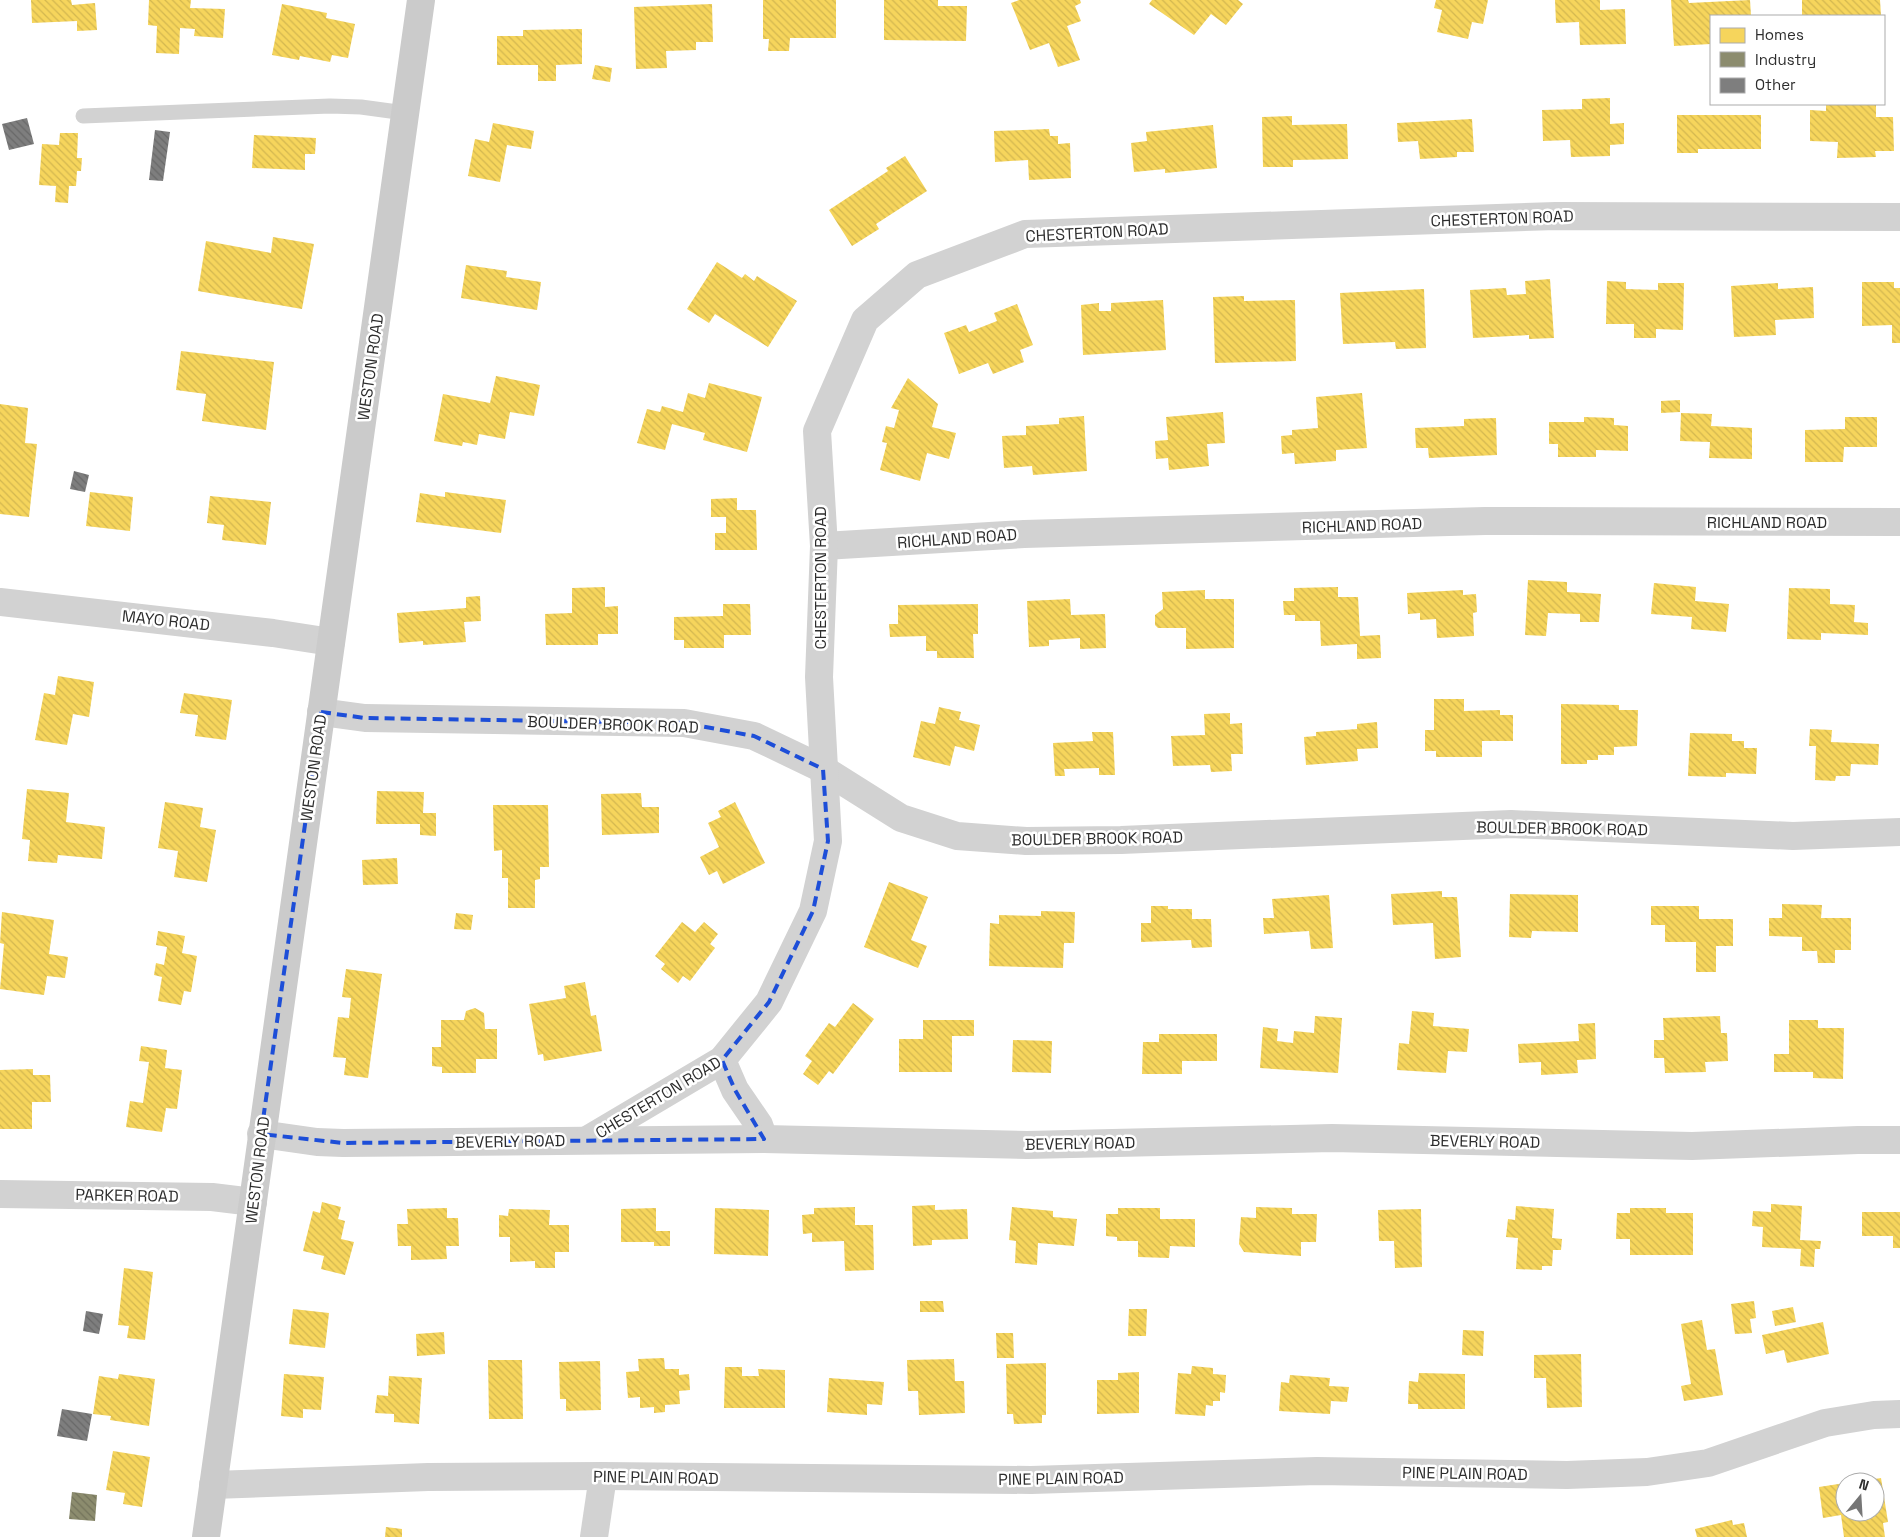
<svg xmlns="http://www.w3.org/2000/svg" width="1900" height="1537" viewBox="0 0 1900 1537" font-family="'Space Grotesk',sans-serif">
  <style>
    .homes { fill: url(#homes-back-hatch) }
    .industry { fill: url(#industry-back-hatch) }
    .building { fill: url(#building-back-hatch) }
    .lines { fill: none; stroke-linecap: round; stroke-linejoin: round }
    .service { stroke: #d2d2d2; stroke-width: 15 }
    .minor { stroke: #d2d2d2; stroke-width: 28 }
    .secondary { stroke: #cbcbcb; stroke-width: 28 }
    .marked { fill: none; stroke: #1d4ed8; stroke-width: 4; stroke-dasharray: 10 6; stroke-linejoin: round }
    .labels { text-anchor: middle; stroke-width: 5; stroke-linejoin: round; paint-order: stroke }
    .street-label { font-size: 16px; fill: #2d2d2d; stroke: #fff }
  </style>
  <defs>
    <pattern id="homes-back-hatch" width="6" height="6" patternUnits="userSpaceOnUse" patternTransform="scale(1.25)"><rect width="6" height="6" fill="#f6d55c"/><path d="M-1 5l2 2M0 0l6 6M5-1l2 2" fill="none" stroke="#d3b750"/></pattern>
    <pattern id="industry-back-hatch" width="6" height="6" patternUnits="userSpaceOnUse" patternTransform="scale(1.25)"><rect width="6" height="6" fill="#8c8c6e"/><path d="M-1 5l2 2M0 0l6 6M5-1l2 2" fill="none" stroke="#73735b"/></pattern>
    <pattern id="building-back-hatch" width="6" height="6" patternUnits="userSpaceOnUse" patternTransform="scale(1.25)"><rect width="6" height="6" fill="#7e7e7e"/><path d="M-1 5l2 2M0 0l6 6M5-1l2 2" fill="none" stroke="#686868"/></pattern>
  </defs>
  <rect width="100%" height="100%" fill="#fff"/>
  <g class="homes">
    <path d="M31,0H71L72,5L95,3L97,30L77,31V21L32,23Z"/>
    <path d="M149,0H191L190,8L225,9L223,38L194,36L195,29L180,28L179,54L156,53L157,26L148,25Z"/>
    <path d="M763,0H836V38H790L789,51H768L769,39H763Z"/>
    <path d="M884,0H938V6H967L966,41L884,40Z"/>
    <path d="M1019,0H1080L1081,3L1075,6L1081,21L1067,26L1080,60L1058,67L1049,43L1030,50L1011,3Z"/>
    <path d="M1152,0H1238L1243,4L1226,25L1211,14L1194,35L1149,4Z"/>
    <path d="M1436,0H1488L1483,24L1472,22L1468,39L1437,32L1442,10L1434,8Z"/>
    <path d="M1555,0H1600V10L1625,9L1626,44L1580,45L1579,22L1556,23Z"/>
    <path d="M1671,0H1688L1689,3L1750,0L1751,16H1711V44L1674,46Z"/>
    <path d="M1802,0H1880L1881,16H1802Z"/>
    <path d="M282,4L327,13L326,18L355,24L348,58L332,55L330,62L300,56L299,60L272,55Z"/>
    <path d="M712,4L713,42H696V50L666,51L667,68L636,69L634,7Z"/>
    <path d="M582,29V64L556,65V81H538V65H497V36H523V30Z"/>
    <path d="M595,65L612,68L610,82L592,79Z"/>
    <path d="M1610,98V124L1624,123V144L1610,145V156L1571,157L1570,140L1543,141L1542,110L1582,109V99Z"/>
    <path d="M1826,104H1876V117H1893L1894,151H1875L1876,157L1837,158L1838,142L1810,141V110L1826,111Z"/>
    <path d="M1677,115H1761V149H1698V153H1677Z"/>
    <path d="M1292,116V125L1347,124L1348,159L1293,160V167H1263L1262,117Z"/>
    <path d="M1472,119L1474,152H1457V157L1420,159L1418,141L1398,142L1397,123Z"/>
    <path d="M493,123L534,131L531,149L507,145L500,182L468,176L475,139L489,142Z"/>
    <path d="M1213,125L1217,168L1165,173V169L1134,172L1131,143L1147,141L1146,132Z"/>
    <path d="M1049,129L1050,136H1058V144L1070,143L1071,178L1029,180L1028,160L995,162L994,131Z"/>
    <path d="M60,133H78L77,158H82L81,171H77L76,186H69L68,203L55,202L56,186L39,185L42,144L59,145Z"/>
    <path d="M254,135L316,138L315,154H305V170L252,168Z"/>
    <path d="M905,156L927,191L876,224L879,229L852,246L829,210L888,171L886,168Z"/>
    <path d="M273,237L314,244L302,309L198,291L206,241L271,253Z"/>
    <path d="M717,262L742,278L745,274L754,281L757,276L797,301L768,347L715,314L709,323L687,309Z"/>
    <path d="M466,265L507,271L506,277L541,282L537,310L461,298Z"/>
    <path d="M1550,279L1554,338L1529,339V335L1473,338L1470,290L1506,288L1507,295L1526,294L1525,281Z"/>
    <path d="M1607,281L1626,282V289L1658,290V283H1684L1683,330L1656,329V338H1634V324H1606Z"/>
    <path d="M1862,282H1894V288H1900V343H1892V325L1862,326Z"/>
    <path d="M1778,283V289L1813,287L1814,318L1775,320L1776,335L1734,337L1731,286Z"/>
    <path d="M1424,289L1426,348L1396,349L1395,342L1343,344L1340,293Z"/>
    <path d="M1244,296V301L1295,300L1296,361L1215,363L1213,297Z"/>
    <path d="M1163,300L1166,350L1083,355L1081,305L1099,303V311H1111V303Z"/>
    <path d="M1017,304L1033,345L1020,350L1024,362L993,374L988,363L959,374L944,333L966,325L969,332L997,321L994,313Z"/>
    <path d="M181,351L274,362L266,430L202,421L206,394L176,390Z"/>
    <path d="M496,376L540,385L534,416L510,412L505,439L479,434L477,445L463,442L462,446L434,441L443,394L490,403Z"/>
    <path d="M908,378L938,404L932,427L956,433L949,459L927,453L920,481L880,470L887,443L882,442L886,426L894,428L899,410L891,408Z"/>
    <path d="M709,383L762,397L747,452L703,440L705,433L672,424L665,450L637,443L647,409L660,412L662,406L683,412L688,393L705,398Z"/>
    <path d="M1362,393L1367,448L1336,450V461L1295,464L1294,453L1282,454L1281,436L1292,435V430L1318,428L1316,397Z"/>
    <path d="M1680,400V412L1661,413V401Z"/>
    <path d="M0,404L28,408L25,443L37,444L29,517L0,514Z"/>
    <path d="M1223,412L1225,443L1207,444L1209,466L1169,470L1168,458L1156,459L1155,441L1168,440L1166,417Z"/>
    <path d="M1681,413L1712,414L1711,426L1752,428V459L1709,458L1710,442L1680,441Z"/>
    <path d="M1084,416L1087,471L1033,475L1032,466L1004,468L1002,436L1026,435V426L1059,424V418Z"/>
    <path d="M1584,417L1614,418V425L1628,426V451L1596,450V457H1558V444H1549V422H1584Z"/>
    <path d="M1845,417H1877V447H1844L1843,462H1805V430L1845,429Z"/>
    <path d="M1496,418L1497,455L1429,458L1428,448H1416L1415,428L1464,426V419Z"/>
    <path d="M90,492L133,497L130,531L86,526Z"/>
    <path d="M445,492L506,500L501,533L416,522L420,493L445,497Z"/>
    <path d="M210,496L271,502L266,545L222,540L224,525L207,523Z"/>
    <path d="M737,498V510H756L757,550H715V533H726V517H711V499Z"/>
    <path d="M1528,580L1567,582V592L1601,594L1599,622H1580V614L1548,613L1546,636L1525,635Z"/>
    <path d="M1654,583L1696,587L1695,601L1729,604L1726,632L1691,629L1692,617L1651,614Z"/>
    <path d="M605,587V607L618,606V634H598V645H546L545,614L572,613V588Z"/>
    <path d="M1338,587V597H1358L1360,636L1380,635L1381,658L1357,659V644L1321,646L1320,621H1295V615H1284L1283,601H1294V588Z"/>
    <path d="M1789,588L1830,589V604L1855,605L1854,622L1868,623V635L1821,633V640L1787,639Z"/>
    <path d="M1205,590V599H1234V648L1186,649V628H1158L1155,625V615L1163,609L1162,592Z"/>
    <path d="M1463,590V595L1476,594L1477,612L1473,613L1474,636L1437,638L1436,619L1420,620V613L1408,614L1407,593Z"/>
    <path d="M480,596L481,621L464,622L466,642L423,645V641L399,643L397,613L466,608V597Z"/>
    <path d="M1070,599L1071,615L1105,614L1106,648L1080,649V638L1049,640V646L1029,647L1027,601Z"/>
    <path d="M723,604H750L751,635H724V648H684V640H674V617L723,616Z"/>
    <path d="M978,604V634H973L974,658H937V651H926V636L890,637L889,624H898V605Z"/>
    <path d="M58,676L94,682L89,717L73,714L67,745L35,740L44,693L55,695Z"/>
    <path d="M184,693L232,700L226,740L195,736L198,715L180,713Z"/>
    <path d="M1434,699H1464V711L1500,710V715H1513V741H1482V757H1436V751H1425V730H1434Z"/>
    <path d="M1561,704L1619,705V710H1638L1637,746L1614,747V755H1598V760H1587V764H1561Z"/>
    <path d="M939,707L961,712L959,720L980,725L974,751L955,746L950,766L913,757L921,721L935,724Z"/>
    <path d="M1230,713V724L1242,723L1243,754H1231L1232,771L1211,772L1210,765L1173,766L1171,736L1205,735L1204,714Z"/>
    <path d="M1377,722L1378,748L1357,749L1358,761L1306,765L1304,737L1316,736V732L1357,729V724Z"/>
    <path d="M1810,729L1832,730L1831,742L1879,744L1878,765L1851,764L1850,776H1836L1835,781L1815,780L1816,746H1809Z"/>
    <path d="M1092,732H1113L1115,775H1099V768L1064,769L1065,776H1055L1053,743L1093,741Z"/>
    <path d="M1690,733L1732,734V741H1744V748H1757L1756,774L1726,773V777L1688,776Z"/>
    <path d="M27,789L69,793L66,822L105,827L102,859L58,855L57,863L28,861L30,840L22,839Z"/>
    <path d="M377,791L424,792L423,813H436V836L420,835V824H376Z"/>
    <path d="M641,793L642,807H659V833L602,835L601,794Z"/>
    <path d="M165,802L203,808L200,827L216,830L207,882L174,877L178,851L158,848Z"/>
    <path d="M735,802L765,863L723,884L717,871L709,875L700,857L719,847L708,823L721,817L718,811Z"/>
    <path d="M493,805H548L549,867H540V879L535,880V908H508V878H502V850L494,851Z"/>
    <path d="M397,858L398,884L363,885L362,860Z"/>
    <path d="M889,882L928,897L911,940L927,946L918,968L864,947Z"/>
    <path d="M1442,891V897H1457L1461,957L1435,959L1433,923L1393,925L1391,894Z"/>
    <path d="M1510,894L1578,895V932L1532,931L1531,938L1509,937Z"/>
    <path d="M1329,895L1333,948L1311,949L1309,931L1264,934L1263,918H1274L1272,899Z"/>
    <path d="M1782,904L1822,905L1821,918H1851V950H1835V963H1818L1817,951H1802V937L1769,936V918H1782Z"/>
    <path d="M1151,906H1168V909H1192V919H1211L1212,947L1192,948L1191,940L1141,942V923H1151Z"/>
    <path d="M1651,906H1699V919H1733V946H1716V972H1696V942H1665V925H1651Z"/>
    <path d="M1041,911L1075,912L1074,943H1064L1063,968L989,966L990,923L999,924V915L1041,916Z"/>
    <path d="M2,912L54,920L49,954L68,957L65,978L47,976L44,995L0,989L4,944L0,943Z"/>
    <path d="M456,913L473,915L471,930L454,929Z"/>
    <path d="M682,922L695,932L704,922L718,934L710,944L715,948L690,981L683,976L678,983L661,969L665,964L655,956Z"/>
    <path d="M158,931L185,936L182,953L197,956L191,992L184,991L181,1005L158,1001L162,977L154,975L156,963L164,965L167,947L156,945Z"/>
    <path d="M346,969L382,974L368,1078L344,1075L346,1058L333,1057L338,1017L349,1018L351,998L342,997Z"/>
    <path d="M585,982L591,1016L596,1015L602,1051L544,1061L543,1054L538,1055L529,1004L566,998L564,986Z"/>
    <path d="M853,1003L874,1019L833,1074L829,1071L818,1085L803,1074L812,1061L805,1056L829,1023L835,1027Z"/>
    <path d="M475,1008L484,1013L485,1029H497V1059H476V1073H442V1067L432,1066V1047H441V1020H464L466,1011Z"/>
    <path d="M1412,1011L1434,1013L1433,1026L1469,1029L1467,1052L1448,1051L1446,1073L1397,1070L1399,1043L1409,1044Z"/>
    <path d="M1315,1016L1342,1018L1338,1073L1260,1068L1263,1027L1278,1029L1277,1041L1293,1043L1294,1031L1314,1033Z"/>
    <path d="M1720,1016L1721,1033H1727L1728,1061L1705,1062L1706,1072L1665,1073L1664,1058H1654V1040H1664L1663,1018Z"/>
    <path d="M923,1020H974V1036H952V1072H899V1039H923Z"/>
    <path d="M1789,1020H1818V1028H1844L1843,1079L1813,1078V1072H1774V1054H1789Z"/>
    <path d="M1595,1023L1596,1059L1577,1060L1578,1073L1541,1075V1062L1519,1063L1518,1044L1579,1041L1578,1024Z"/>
    <path d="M1159,1034H1217V1061H1182V1074H1142L1143,1042H1159Z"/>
    <path d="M1013,1040L1052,1041L1051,1073L1012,1072Z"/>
    <path d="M141,1046L167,1050L165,1068L182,1070L177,1109L166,1108L162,1132L126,1127L130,1101L143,1103L149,1062L139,1061Z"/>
    <path d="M33,1069V1075H50L51,1102H32V1129H0V1070Z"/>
    <path d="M322,1202L341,1207L338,1219L345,1221L341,1239L354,1242L345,1275L321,1269L324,1256L303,1251L313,1211L320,1213Z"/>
    <path d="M1771,1204L1802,1206L1800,1240L1821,1241L1820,1249H1815L1814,1267L1800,1266L1801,1249L1762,1247L1763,1227L1752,1226L1753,1211L1771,1212Z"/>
    <path d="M935,1205V1210L967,1209L968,1239L932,1240V1245L913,1246L912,1206Z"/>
    <path d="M1516,1206L1554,1209L1552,1238L1562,1239L1561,1250H1553L1552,1266H1542V1270L1516,1269L1518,1238L1506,1237L1508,1219L1515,1220Z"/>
    <path d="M855,1207V1225H873L874,1270L845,1271L844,1241L812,1242V1233L803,1234L802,1215L814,1214V1208Z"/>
    <path d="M1012,1207L1053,1211V1217L1077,1219L1074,1246L1038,1243L1037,1265L1015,1263L1016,1241L1009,1240Z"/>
    <path d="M1256,1207L1292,1208V1214H1317L1316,1242H1301V1256L1244,1252L1239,1244L1241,1217L1256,1218Z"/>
    <path d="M447,1208V1218H458L459,1246H446L447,1259L411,1260V1246H398L397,1224H408L407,1209Z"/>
    <path d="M656,1208V1231H670V1246H654V1242H621V1209Z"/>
    <path d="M715,1208L769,1210L768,1256L714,1254Z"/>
    <path d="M1118,1208H1160V1219H1195V1247L1170,1246L1169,1258L1138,1257V1241H1117V1237L1106,1236V1214H1118Z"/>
    <path d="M1630,1208H1666V1213H1693V1255H1630V1239H1616L1617,1213H1630Z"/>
    <path d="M509,1209L550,1210L549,1225H569V1252H555V1268H535V1261L510,1262V1237H499V1215L508,1216Z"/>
    <path d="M1421,1209L1422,1267L1395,1268L1394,1241H1379L1378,1210Z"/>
    <path d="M1862,1212H1900V1248H1893V1236H1862Z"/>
    <path d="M124,1268L153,1272L145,1340L127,1338L129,1326L118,1325Z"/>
    <path d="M920,1301H943L944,1312H920Z"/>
    <path d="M1754,1301L1756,1318L1750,1319L1752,1333L1735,1334L1731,1304Z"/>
    <path d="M1793,1307L1796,1322L1775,1326L1772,1311Z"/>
    <path d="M293,1309L329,1313L325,1348L289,1344Z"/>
    <path d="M1129,1309H1147L1146,1336H1128Z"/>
    <path d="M1702,1320L1707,1350L1715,1349L1723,1395L1684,1401L1681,1386L1691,1384L1681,1324Z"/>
    <path d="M1823,1322L1829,1354L1787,1363L1784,1350L1766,1354L1762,1335Z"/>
    <path d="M1463,1330L1484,1331L1483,1356L1462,1355Z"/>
    <path d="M444,1332L445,1354L417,1356L416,1334Z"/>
    <path d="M996,1333H1013L1014,1358H997Z"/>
    <path d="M1581,1354L1582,1407L1547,1408L1546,1378H1534V1355Z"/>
    <path d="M664,1358L665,1369H679V1375L689,1374L690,1390L679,1391L680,1404L665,1405V1412L654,1413V1407L640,1408V1397L628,1398L626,1372L639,1371L638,1359Z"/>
    <path d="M954,1359L955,1381H964L965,1413L919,1415L918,1391H908L907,1360Z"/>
    <path d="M488,1360H522L523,1419H489Z"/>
    <path d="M600,1361L601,1410L566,1411V1399H560L559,1362Z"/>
    <path d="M1046,1363V1415H1042V1423L1014,1424L1013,1414H1007L1006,1364Z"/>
    <path d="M1192,1366L1213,1368V1374L1226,1375L1225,1393L1220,1392V1401H1213V1406L1206,1405L1205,1416L1175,1414L1178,1373L1191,1374Z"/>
    <path d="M725,1367H742V1376H759L758,1369L785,1370V1408H724Z"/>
    <path d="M1139,1372V1413L1097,1414V1380H1118V1373Z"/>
    <path d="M1419,1373L1465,1374V1409H1418V1404H1408L1409,1381L1418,1382Z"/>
    <path d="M119,1374L155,1379L149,1426L110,1420L111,1416L93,1414L99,1376L118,1379Z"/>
    <path d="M284,1374L324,1377L321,1410L303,1409V1418L281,1416Z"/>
    <path d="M1290,1375L1330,1378L1329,1386L1349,1387L1347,1402L1331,1401L1330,1414L1279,1411L1281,1382L1289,1383Z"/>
    <path d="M389,1376L422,1378L419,1424L394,1422V1414L375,1413L377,1395L388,1396Z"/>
    <path d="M829,1378L884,1382L882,1405L867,1404V1415L827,1412Z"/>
    <path d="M113,1451L150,1457L142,1507L123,1504L125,1493L106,1490Z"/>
    <path d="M1881,1478L1888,1522L1883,1523L1885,1537H1844L1841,1515L1823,1518L1819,1487L1845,1483V1512H1875V1482L1862,1481Z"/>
    <path d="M1732,1520L1733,1525L1744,1523L1747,1537H1697L1695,1529Z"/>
    <path d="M386,1527L402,1529V1537H385Z"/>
  </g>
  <path class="industry" d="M72,1492L97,1495L95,1521L69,1519Z"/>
  <g class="building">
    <path d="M27,118L34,144L9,150L2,124Z"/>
    <path d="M155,130L170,132L163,181L149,180Z"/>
    <path d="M74,471L89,475L85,492L70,489Z"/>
    <path d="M86,1311L103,1314L99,1334L83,1331Z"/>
    <path d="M62,1409L92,1414L87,1441L57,1436Z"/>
  </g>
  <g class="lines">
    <path class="service" d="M83,116L330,106L361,107L405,113"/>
    <g class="minor">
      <path d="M824,546L1024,534L1485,521L1900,522"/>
      <path d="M0,602L273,633L331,642"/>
      <path d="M321,712L365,718L684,723L754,736L823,769L901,818L957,836L1026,841L1121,840L1511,824L1793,836L1900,832"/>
      <path d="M722,1060L735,1090L759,1125L764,1139"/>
      <path d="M261,1134L317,1142L343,1143L764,1139L1027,1145L1332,1138L1692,1146L1858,1140H1900"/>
      <path d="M587,1140L722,1060L769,1002L813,911L828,841L819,677L824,546L817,431L865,320L917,275L1025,234L1556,216L1900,217"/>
      <path d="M0,1194L212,1197L253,1202"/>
      <path d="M213,1485L428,1477L603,1476L1031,1480L1317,1471L1567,1475L1647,1472L1708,1463L1825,1423L1874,1415L1900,1414"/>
      <path d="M594,1537L603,1476"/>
    </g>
    <path class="secondary" d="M206,1537L421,0"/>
  </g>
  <path class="marked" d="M321,712L365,718L684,723L754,736L823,769L828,841L813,911L769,1002L722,1060L735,1090L764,1139L343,1143L261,1134Z"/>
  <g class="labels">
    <g class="street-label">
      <text transform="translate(1502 218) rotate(-2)" y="6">CHESTERTON ROAD</text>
      <text transform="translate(1097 232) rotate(-3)" y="6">CHESTERTON ROAD</text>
      <text transform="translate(370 367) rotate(-82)" y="6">WESTON ROAD</text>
      <text x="1767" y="528">RICHLAND ROAD</text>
      <text transform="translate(1362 525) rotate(-2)" y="6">RICHLAND ROAD</text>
      <text transform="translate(957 538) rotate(-4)" y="6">RICHLAND ROAD</text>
      <text transform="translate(820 578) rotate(-90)" y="6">CHESTERTON ROAD</text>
      <text transform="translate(166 620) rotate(6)" y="6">MAYO ROAD</text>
      <text transform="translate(613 724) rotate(2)" y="6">BOULDER BROOK ROAD</text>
      <text transform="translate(313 768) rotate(-82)" y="6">WESTON ROAD</text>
      <text transform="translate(1562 828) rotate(1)" y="6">BOULDER BROOK ROAD</text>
      <text transform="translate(1097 838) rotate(-1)" y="6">BOULDER BROOK ROAD</text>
      <text transform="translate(658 1097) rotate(-31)" y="6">CHESTERTON ROAD</text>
      <text transform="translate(510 1141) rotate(-1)" y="6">BEVERLY ROAD</text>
      <text transform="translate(1485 1141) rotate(1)" y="6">BEVERLY ROAD</text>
      <text transform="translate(1080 1143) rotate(-1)" y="6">BEVERLY ROAD</text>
      <text transform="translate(257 1170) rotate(-83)" y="6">WESTON ROAD</text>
      <text transform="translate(127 1195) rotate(1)" y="6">PARKER ROAD</text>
      <text transform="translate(1465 1473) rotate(1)" y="6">PINE PLAIN ROAD</text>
      <text transform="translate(656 1477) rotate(1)" y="6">PINE PLAIN ROAD</text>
      <text transform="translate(1061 1478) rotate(-1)" y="6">PINE PLAIN ROAD</text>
    </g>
  </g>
  <rect x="1710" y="15" width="175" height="90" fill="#ffffff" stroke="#ababab"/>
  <rect x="1720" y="28" width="25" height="15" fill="#f6d55c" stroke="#ababab"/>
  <text x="1755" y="40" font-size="15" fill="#2d2d2d">Homes</text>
  <rect x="1720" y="52" width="25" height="15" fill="#8c8c6e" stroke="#ababab"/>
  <text x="1755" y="65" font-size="15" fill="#2d2d2d">Industry</text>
  <rect x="1720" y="78" width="25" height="15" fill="#7e7e7e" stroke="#ababab"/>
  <text x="1755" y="90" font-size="15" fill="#2d2d2d">Other</text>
  <g transform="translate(1860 1497) rotate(18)"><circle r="24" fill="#ffffff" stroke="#ababab"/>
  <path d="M0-4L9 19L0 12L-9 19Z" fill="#767676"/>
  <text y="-8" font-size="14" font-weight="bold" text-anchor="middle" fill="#2d2d2d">N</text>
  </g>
</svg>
